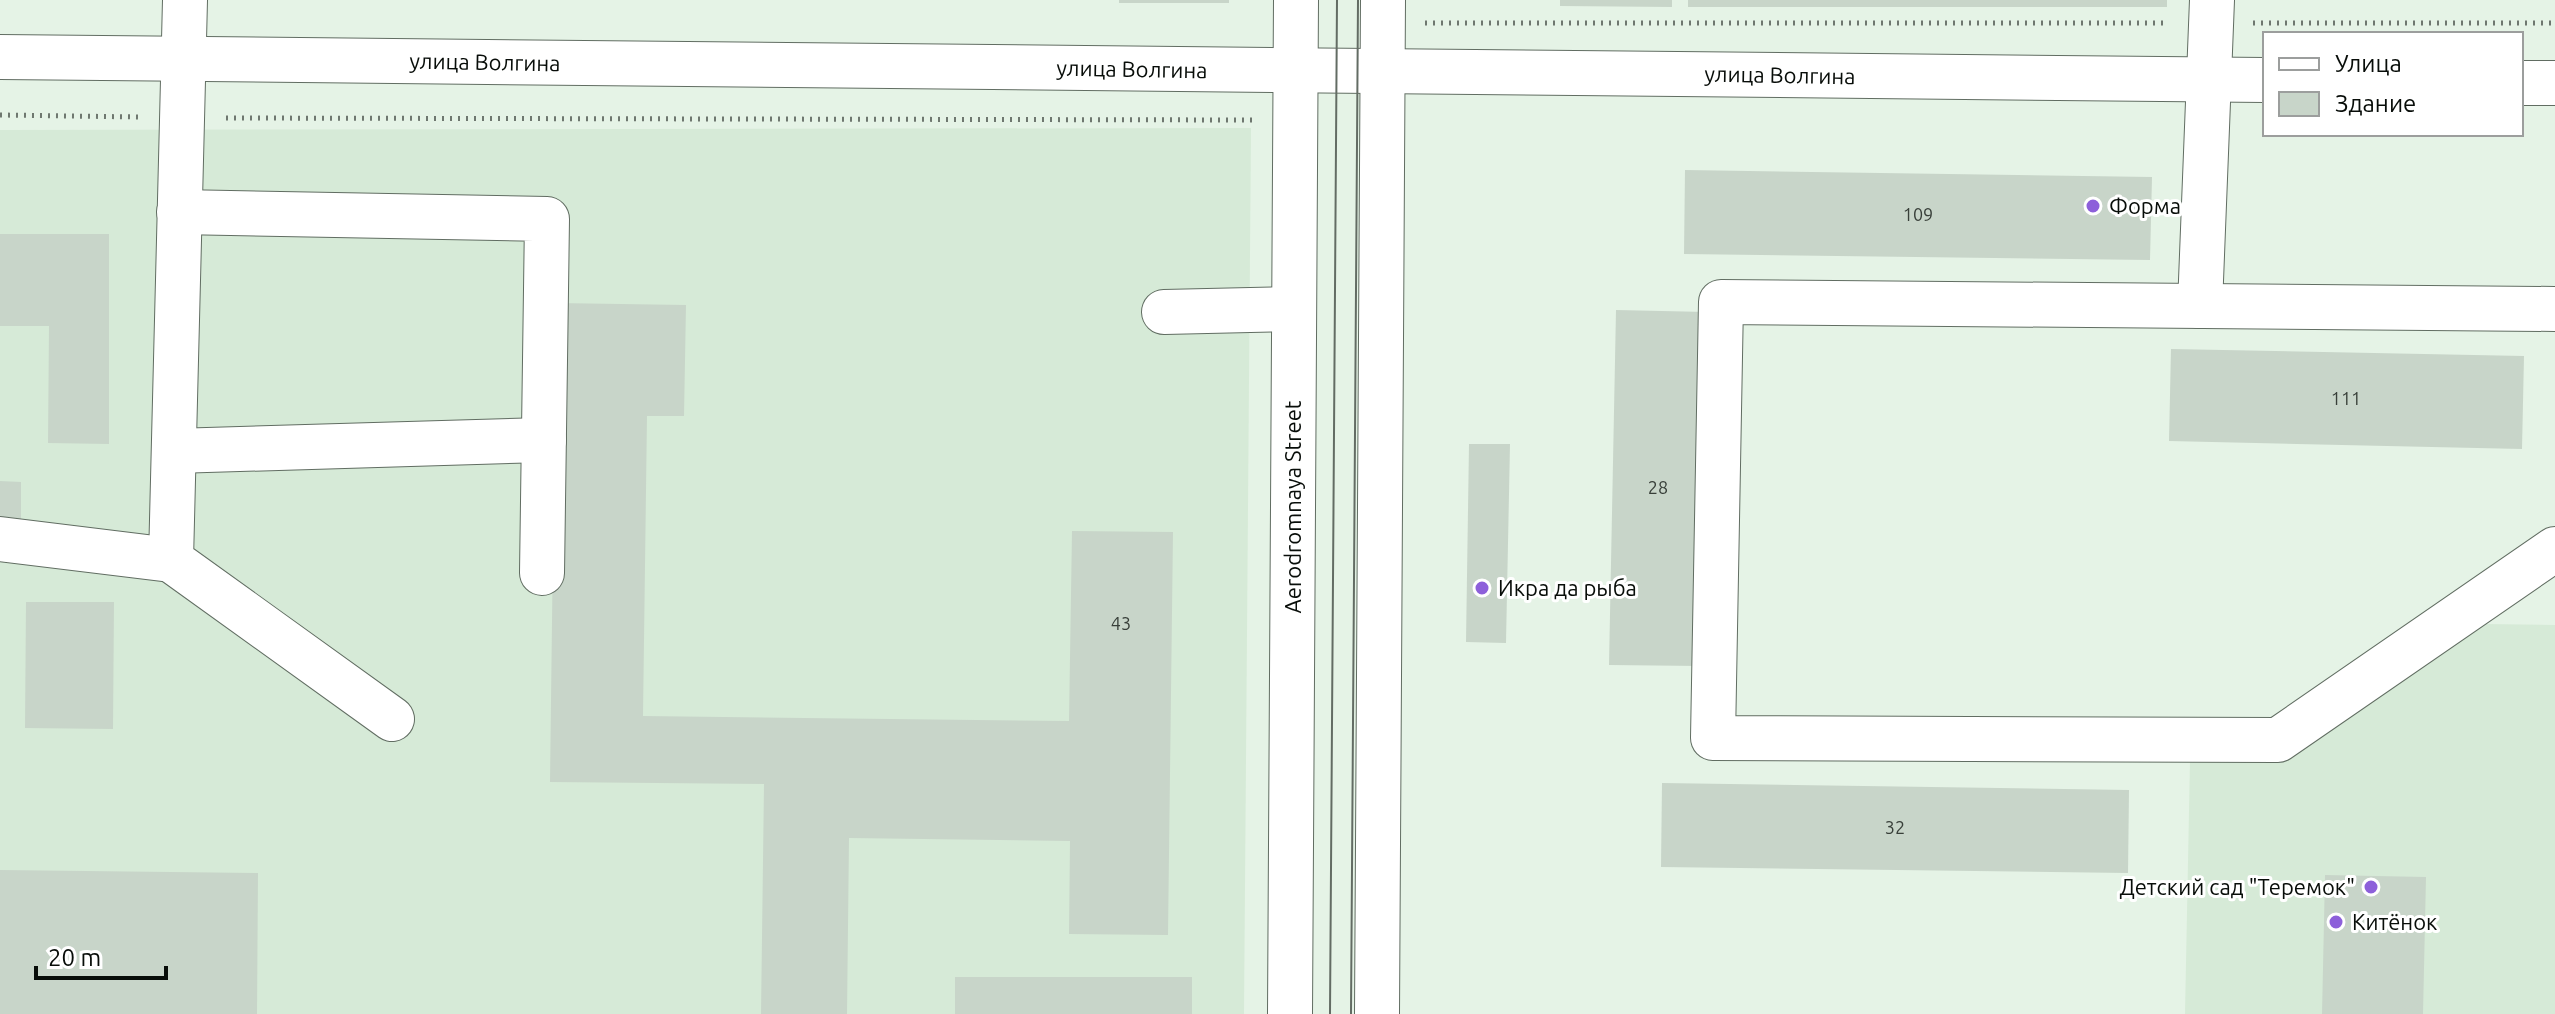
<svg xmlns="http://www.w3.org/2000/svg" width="2555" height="1014" viewBox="0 0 2555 1014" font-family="Ubuntu,sans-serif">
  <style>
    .built { fill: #d6ead7 }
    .building { fill: #c8d5c9 }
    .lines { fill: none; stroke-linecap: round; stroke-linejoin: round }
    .minor-casing { stroke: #616d62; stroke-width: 46 }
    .major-casing { stroke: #616d62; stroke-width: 46 }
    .path { stroke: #6e776f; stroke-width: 5; stroke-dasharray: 2 6; stroke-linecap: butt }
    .minor { stroke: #fff; stroke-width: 44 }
    .major { stroke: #fff; stroke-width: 44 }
    .tram { stroke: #636c64; stroke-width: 2 }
    .poi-dot { fill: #8d60da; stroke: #fff; stroke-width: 3 }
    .labels { text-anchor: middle; stroke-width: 6; stroke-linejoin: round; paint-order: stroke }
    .number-label { font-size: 18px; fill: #383f39 }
    .street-label { font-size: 22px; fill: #080d09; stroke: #fff }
    .poi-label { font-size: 22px; fill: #080d09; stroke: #fff; text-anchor: start }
  </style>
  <rect width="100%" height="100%" fill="#e5f3e6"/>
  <g class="built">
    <path d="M1251,128L1244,1014H0V130Z"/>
    <path d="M2483,624L2555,625V1014H2185L2190,761Z"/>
  </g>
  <g class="building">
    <rect x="1119" y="0" width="110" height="3"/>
    <path d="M1560,0H1672V7L1560,6Z"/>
    <rect x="1688" y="0" width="479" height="7"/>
    <path d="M1685,170L2152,177L2150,260L1684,254Z"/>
    <path d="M0,234H109V444L48,443L49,326H0Z"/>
    <path d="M556,303L686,305L684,416H647L643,716L1069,721L1072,531L1173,532L1168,935L1069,934L1070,841L849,838L847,1014H761L764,784L550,782Z"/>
    <path d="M1616,310L1707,312L1701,666L1609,665Z"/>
    <path d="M2171,349L2524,356L2522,449L2169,441Z"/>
    <path d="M1469,444H1510L1506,643L1466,642Z"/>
    <path d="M0,481L21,482V521H0Z"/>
    <path d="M26,602H114L113,729L25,728Z"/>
    <path d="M1662,783L2129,790L2128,873L1661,867Z"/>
    <path d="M0,870L258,873L257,1014H0Z"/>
    <path d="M2325,875L2426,877L2423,1014H2322Z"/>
    <rect x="955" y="977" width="237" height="37"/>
  </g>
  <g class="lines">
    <g class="minor-casing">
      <g id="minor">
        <path d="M185,0L171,560L392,719"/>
        <path d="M0,57L2265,80"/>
        <path d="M2521,83H2555"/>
        <path d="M179,212L547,219L542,573"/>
        <path d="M2200,306L2212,0"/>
        <path d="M2555,309L1721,302L1713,738L2278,740L2555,549"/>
        <path d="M1164,312L1294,309"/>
        <path d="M174,451L544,440"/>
        <path d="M0,539L171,560"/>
      </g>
    </g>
    <g class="major-casing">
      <g id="major">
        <path d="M1290,1014L1296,0"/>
        <path d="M1377,1014L1383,0"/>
      </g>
    </g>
    <g class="path">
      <path d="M1425,23H2167"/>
      <path d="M2253,23H2555"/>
      <path d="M0,115L140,117"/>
      <path d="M226,118L1252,120"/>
    </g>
    <use href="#minor" class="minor"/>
    <use href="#major" class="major"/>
    <g class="tram">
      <path d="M1330,1014L1337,0"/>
      <path d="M1351,1014L1358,0"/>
    </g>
  </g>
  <g class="poi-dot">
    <circle cx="2093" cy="206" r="8"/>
    <circle cx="1482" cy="588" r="8"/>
    <circle cx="2371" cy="887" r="8"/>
    <circle cx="2336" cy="922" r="8"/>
  </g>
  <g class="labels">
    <g class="number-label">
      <text x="1918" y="221">109</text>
      <text x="2346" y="405">111</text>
      <text x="1658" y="494">28</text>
      <text x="1121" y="630">43</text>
      <text x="1895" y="834">32</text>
    </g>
    <g class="street-label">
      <text transform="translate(485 62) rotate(1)" y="8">улица Волгина</text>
      <text transform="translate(1132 69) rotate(1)" y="8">улица Волгина</text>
      <text transform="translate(1780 75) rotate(1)" y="8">улица Волгина</text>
      <text transform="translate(1293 507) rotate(-90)" y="8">Aerodromnaya Street</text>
    </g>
    <g class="poi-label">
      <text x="2109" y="214">Форма</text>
      <text x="1498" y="596">Икра да рыба</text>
      <text x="2355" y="895" text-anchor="end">Детский сад "Теремок"</text>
      <text x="2352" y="930">Китёнок</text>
    </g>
  </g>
  <rect x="2263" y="32" width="260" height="104" fill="#ffffff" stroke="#9c9e9d" stroke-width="2"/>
  <rect x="2279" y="58" width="40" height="12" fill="#ffffff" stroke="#9c9e9d" stroke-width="2"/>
  <text x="2335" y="72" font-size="24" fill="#080d09">Улица</text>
  <rect x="2279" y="92" width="40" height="24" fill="#c8d5c9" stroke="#9c9e9d" stroke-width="2"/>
  <text x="2335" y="112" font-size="24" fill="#080d09">Здание</text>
  <path d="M36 966v12h130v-12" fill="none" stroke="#080d09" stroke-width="4"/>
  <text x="48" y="966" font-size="24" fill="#080d09" stroke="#ffffff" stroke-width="6" paint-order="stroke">20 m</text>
</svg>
